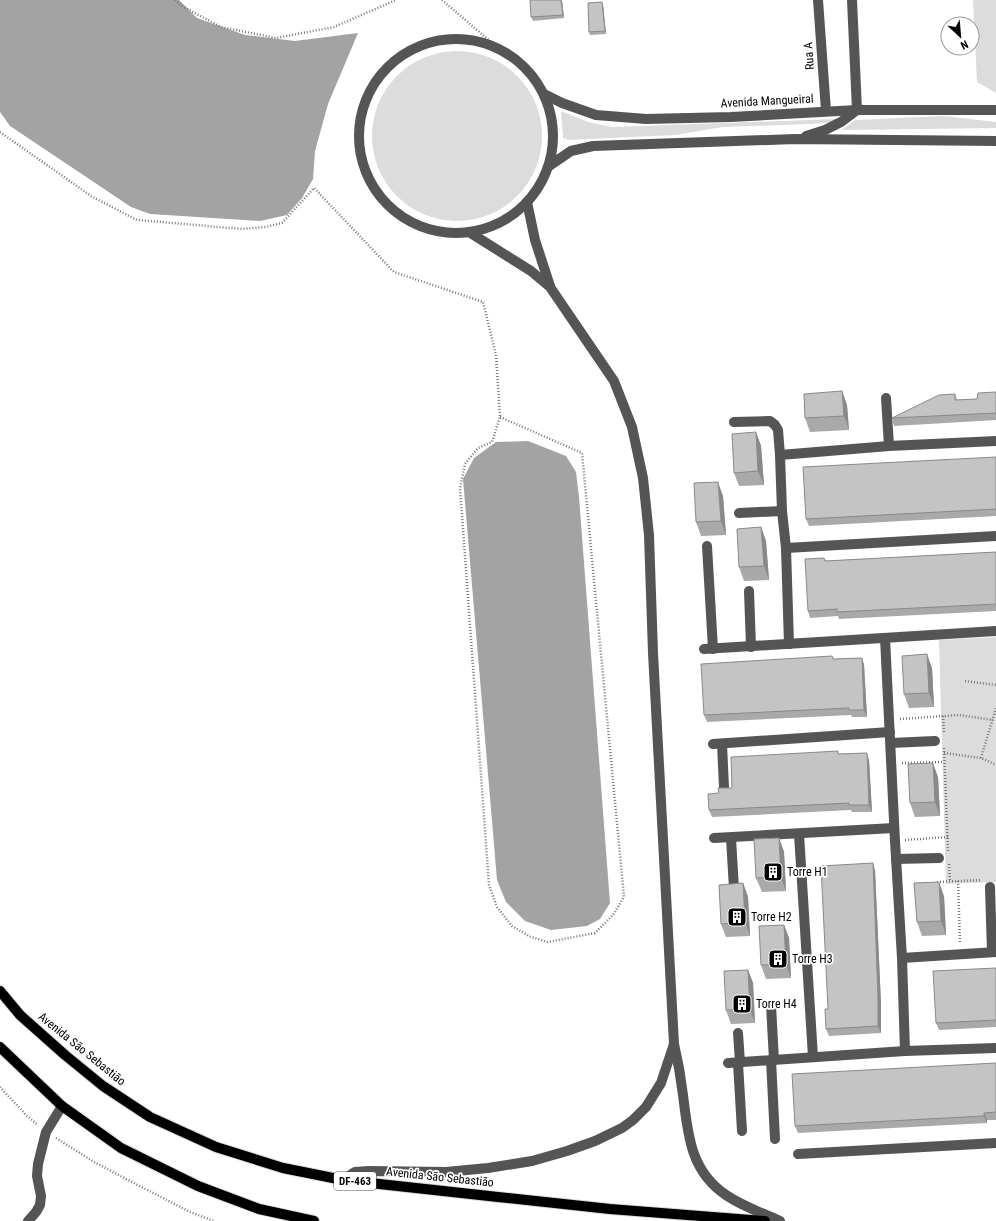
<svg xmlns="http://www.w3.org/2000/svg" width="996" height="1221" viewBox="0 0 996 1221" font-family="'Roboto Condensed',sans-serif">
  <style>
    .green { fill: #dcdcdc }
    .water { fill: #a3a3a3 }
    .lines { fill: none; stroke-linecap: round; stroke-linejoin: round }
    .major-casing { stroke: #dbdbdb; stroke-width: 12 }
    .path { stroke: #777; stroke-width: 2.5; stroke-dasharray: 1 2; stroke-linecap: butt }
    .minor { stroke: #555; stroke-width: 10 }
    .major { stroke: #000; stroke-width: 10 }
    .wall { fill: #a9a9a9 }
    .shaded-wall { fill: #898989 }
    .building { fill: #c4c4c4; stroke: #898989 }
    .labels { text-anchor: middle; stroke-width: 3.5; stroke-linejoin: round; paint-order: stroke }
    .shield { fill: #fff; stroke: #4c4c4c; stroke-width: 1 }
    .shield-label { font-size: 11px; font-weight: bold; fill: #000 }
    .street-label { font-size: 12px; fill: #000; stroke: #fff }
    .poi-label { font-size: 12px; fill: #000; stroke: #fff; text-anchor: start }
  </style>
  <rect width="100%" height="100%" fill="#fff"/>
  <g class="green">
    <path d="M973,0H996V93L977,82Z"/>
    <circle cx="457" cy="136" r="85"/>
    <path d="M561,111L588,122L612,127L838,119L827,123L809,124L723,127L675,135L567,140L566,138L564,139L563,138Z"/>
    <path d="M943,116L996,122V128L842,130L855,120Z"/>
    <path d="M996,637V882L946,884L939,640Z"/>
  </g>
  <g class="water">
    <path d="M0,0H179L197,18L245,35L295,41L358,33L328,104L315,151L313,179L302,198L287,215L260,221L150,214L131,207L10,126L0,112Z"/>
    <path d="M528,441L566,456L576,472L579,497L610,903L600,919L587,926L551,930L525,921L506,902L497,880L463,479L474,458L496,442Z"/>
  </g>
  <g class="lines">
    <g class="major-casing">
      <g id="major">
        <path d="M0,991L20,1015L65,1055L103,1086L150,1117L216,1147L283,1168L343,1180L498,1197L610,1209L765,1221"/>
        <path d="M0,1047L62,1106L121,1148L198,1186L259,1209L314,1221"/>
      </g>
    </g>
    <g class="path">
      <path d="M175,0L182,6L221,27L276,38L334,27L396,0"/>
      <path d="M442,0L498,48"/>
      <path d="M0,132L91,196L137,220L242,229L265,227L282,223L314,188L394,272L483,302L496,355L500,417L492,442L478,448L465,464L460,488L489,885L497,907L512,926L531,937L548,942L595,933L613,915L624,897L582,453L500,417"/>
      <path d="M965,681L996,685"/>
      <path d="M943,716L944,733"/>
      <path d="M900,719L959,715L993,720"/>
      <path d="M944,748L948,851"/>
      <path d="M944,753L981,758L996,765"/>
      <path d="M981,758L996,708"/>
      <path d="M902,763L944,762"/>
      <path d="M905,840L948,837"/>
      <path d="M949,864L950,882"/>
      <path d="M958,881L960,943"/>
      <path d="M937,882L982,880"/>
      <path d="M0,1087L27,1116L38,1125"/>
      <path d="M56,1138L94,1162L130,1181L190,1212L214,1221"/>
    </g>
    <g class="minor">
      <path d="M818,0L826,111"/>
      <circle cx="456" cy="136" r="97"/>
      <path d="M544,94L562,103L596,115L646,119L731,117L857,110H996"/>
      <path d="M806,136L825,130L841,122L857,110L852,0"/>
      <path d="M549,166L571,151L593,146L795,139L996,141"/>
      <path d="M527,202L535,240L550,286"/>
      <path d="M469,232L531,271L550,287L614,381L632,427L643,478L649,535L653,653L674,1044C678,1061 681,1078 683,1095C688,1134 690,1171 726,1195C742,1206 762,1213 780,1221"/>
      <path d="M886,398L889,446"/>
      <path d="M734,422L770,421L775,425L778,430L780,455"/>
      <path d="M739,513L782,511"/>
      <path d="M707,546L713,649"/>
      <path d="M786,548L996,536"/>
      <path d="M749,591L751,647"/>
      <path d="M885,638L895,841L902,958L905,1051"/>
      <path d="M789,644L786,548L782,511L780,455L889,446L996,441"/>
      <path d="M704,649L996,631"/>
      <path d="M891,743L935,741"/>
      <path d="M713,744L890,732"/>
      <path d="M722,744L724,787"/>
      <path d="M799,834L813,1057"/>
      <path d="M714,838L894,828"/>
      <path d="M731,838L734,889"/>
      <path d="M896,859L939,858"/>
      <path d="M990,887L992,952"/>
      <path d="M902,958L996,952"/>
      <path d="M771,1005L774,1060"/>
      <path d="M738,1033L740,1062"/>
      <path d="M771,1060L775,1139"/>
      <path d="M728,1063L905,1051L996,1048"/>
      <path d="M738,1063L742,1131"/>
      <path d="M798,1154L996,1143"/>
      <path d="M343,1180L355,1172L369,1171L446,1172L488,1168L532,1161L567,1151L595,1141L622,1128L633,1120L646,1107L661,1083L674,1044"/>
      <path d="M28,1221L36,1212L40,1205L41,1196L37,1176L38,1164L46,1132L62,1106"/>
    </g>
    <use href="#major" class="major"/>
  </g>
  <g class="wall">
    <path d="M562,1L564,18L533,21L531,17Z"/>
    <path d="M602,2L603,5L606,34L590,35L589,32Z"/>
    <path d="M842,391L847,405L849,430L810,432L805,418Z"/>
    <path d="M996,392V420L894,426L892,418L955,394L957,400L977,399Z"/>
    <path d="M756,432L761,446L764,485L739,486L734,473Z"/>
    <path d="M996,457V516L809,526L806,519Z"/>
    <path d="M723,496L726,535L701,536L696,522Z"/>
    <path d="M761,527L766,541L769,580L744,581L739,567Z"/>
    <path d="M996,552V611L839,619L838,616L810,618L808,611L824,558L826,561Z"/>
    <path d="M832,656L834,659L862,658L864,665L867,717H852L851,715L707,722L704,715Z"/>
    <path d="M932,668L934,707L909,708L904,694Z"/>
    <path d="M839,754L869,760L872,812H852L851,810L712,817L709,810L732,788Z"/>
    <path d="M938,777L940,816L915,817L910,803Z"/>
    <path d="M779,838L784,852L786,891L762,892L756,878Z"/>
    <path d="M875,870L881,1004V1033L829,1036L826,1029L828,1009Z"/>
    <path d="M743,883L748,897L750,936L726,937L721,924Z"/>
    <path d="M944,896L946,935L922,936L917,922Z"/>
    <path d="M784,925L789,938L791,978L766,979L761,965Z"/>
    <path d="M996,968V1027L939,1030L936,1023Z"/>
    <path d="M748,970L753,983L755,1023L731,1024L726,1010Z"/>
    <path d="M996,1063V1120H987V1123L798,1133L795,1126Z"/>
  </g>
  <g class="shaded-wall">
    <path d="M561,0L562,1L564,18L563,15Z"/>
    <path d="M602,2L603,5L606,34L605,31Z"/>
    <path d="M842,391L847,405L849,430L844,416Z"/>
    <path d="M756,432L761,446L764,485L758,471Z"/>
    <path d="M718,482L723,496L726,535L721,521Z"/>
    <path d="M761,527L766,541L769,580L764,566Z"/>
    <path d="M927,654L932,668L934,707L929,693Z"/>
    <path d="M862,658L864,665L867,717L864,710Z"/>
    <path d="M867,753L869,760L872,812L869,805Z"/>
    <path d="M933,763L938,777L940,816L935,802Z"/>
    <path d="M779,838L784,852L786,891L781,877Z"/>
    <path d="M873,863L875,870L881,1004V1033L878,1026Z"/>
    <path d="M939,882L944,896L946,935L941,921Z"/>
    <path d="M743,883L748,897L750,936L745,922Z"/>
    <path d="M784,925L789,938L791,978L786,964Z"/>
    <path d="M748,970L753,983L755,1023L750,1009Z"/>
    <path d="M984,1113L987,1120V1123L984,1116Z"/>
  </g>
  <g class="building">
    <path d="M530,0H561L563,15L531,17Z"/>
    <path d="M602,2L605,31L589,32L588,3Z"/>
    <path d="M842,391L844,416L805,418L804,394Z"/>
    <path d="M996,392V413L892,418L939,395L955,394V400L977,399L978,393Z"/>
    <path d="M756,432L758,471L734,473L732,434Z"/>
    <path d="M996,457V509L806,519L803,467Z"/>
    <path d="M718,482L721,521L696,522L694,483Z"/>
    <path d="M761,527L764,566L739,567L737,529Z"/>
    <path d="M996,552V604L837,612V609L808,611L805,559L824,558L825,561Z"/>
    <path d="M927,654L929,693L904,694L902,656Z"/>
    <path d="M832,656L833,659L862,658L864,710H849V708L704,715L701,664Z"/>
    <path d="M838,751V754L867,753L869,805H849V803L709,810L708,794L719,793L718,788H732L731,757Z"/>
    <path d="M933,763L935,802L910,803L908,764Z"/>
    <path d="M779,838L781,877L756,878L754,839Z"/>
    <path d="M873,863L878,997V1026L826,1029L825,1009H828L821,866Z"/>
    <path d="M939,882L941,921L917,922L914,883Z"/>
    <path d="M743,883L745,922L721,924L719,885Z"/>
    <path d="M784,925L786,964L761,965L759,926Z"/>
    <path d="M996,968V1020L936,1023L933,971Z"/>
    <path d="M748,970L750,1009L726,1010L724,971Z"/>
    <path d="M996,1063V1112L984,1113V1116L795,1126L792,1074Z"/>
  </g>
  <defs>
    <g id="building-square" transform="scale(1)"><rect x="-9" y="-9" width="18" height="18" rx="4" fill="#000" stroke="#fff"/><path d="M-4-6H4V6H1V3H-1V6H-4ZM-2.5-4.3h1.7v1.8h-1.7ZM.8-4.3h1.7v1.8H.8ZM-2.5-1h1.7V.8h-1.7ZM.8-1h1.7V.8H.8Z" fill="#fff"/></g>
  </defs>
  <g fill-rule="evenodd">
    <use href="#building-square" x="773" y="872"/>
    <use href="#building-square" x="737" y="917"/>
    <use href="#building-square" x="778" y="959"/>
    <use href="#building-square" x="742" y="1004"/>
  </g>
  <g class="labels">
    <rect class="shield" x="334" y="1172" width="42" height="18" rx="3"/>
    <g class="shield-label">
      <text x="355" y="1185">DF-463</text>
    </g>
    <g class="street-label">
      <text transform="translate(809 56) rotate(-94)" y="4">Rua A</text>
      <text transform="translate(767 101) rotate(-3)" y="4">Avenida Mangueiral</text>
      <text transform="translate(82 1049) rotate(39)" y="4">Avenida São Sebastião</text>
      <text transform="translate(440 1177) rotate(6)" y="4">Avenida São Sebastião</text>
    </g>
    <g class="poi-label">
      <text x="787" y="876">Torre H1</text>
      <text x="751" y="921">Torre H2</text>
      <text x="792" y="963">Torre H3</text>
      <text x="756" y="1008">Torre H4</text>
    </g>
  </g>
  <g transform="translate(960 36) rotate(154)"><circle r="19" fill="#ffffff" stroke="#999999"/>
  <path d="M0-3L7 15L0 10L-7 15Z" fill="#000000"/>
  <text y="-6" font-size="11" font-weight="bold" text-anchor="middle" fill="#000000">N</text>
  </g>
</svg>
